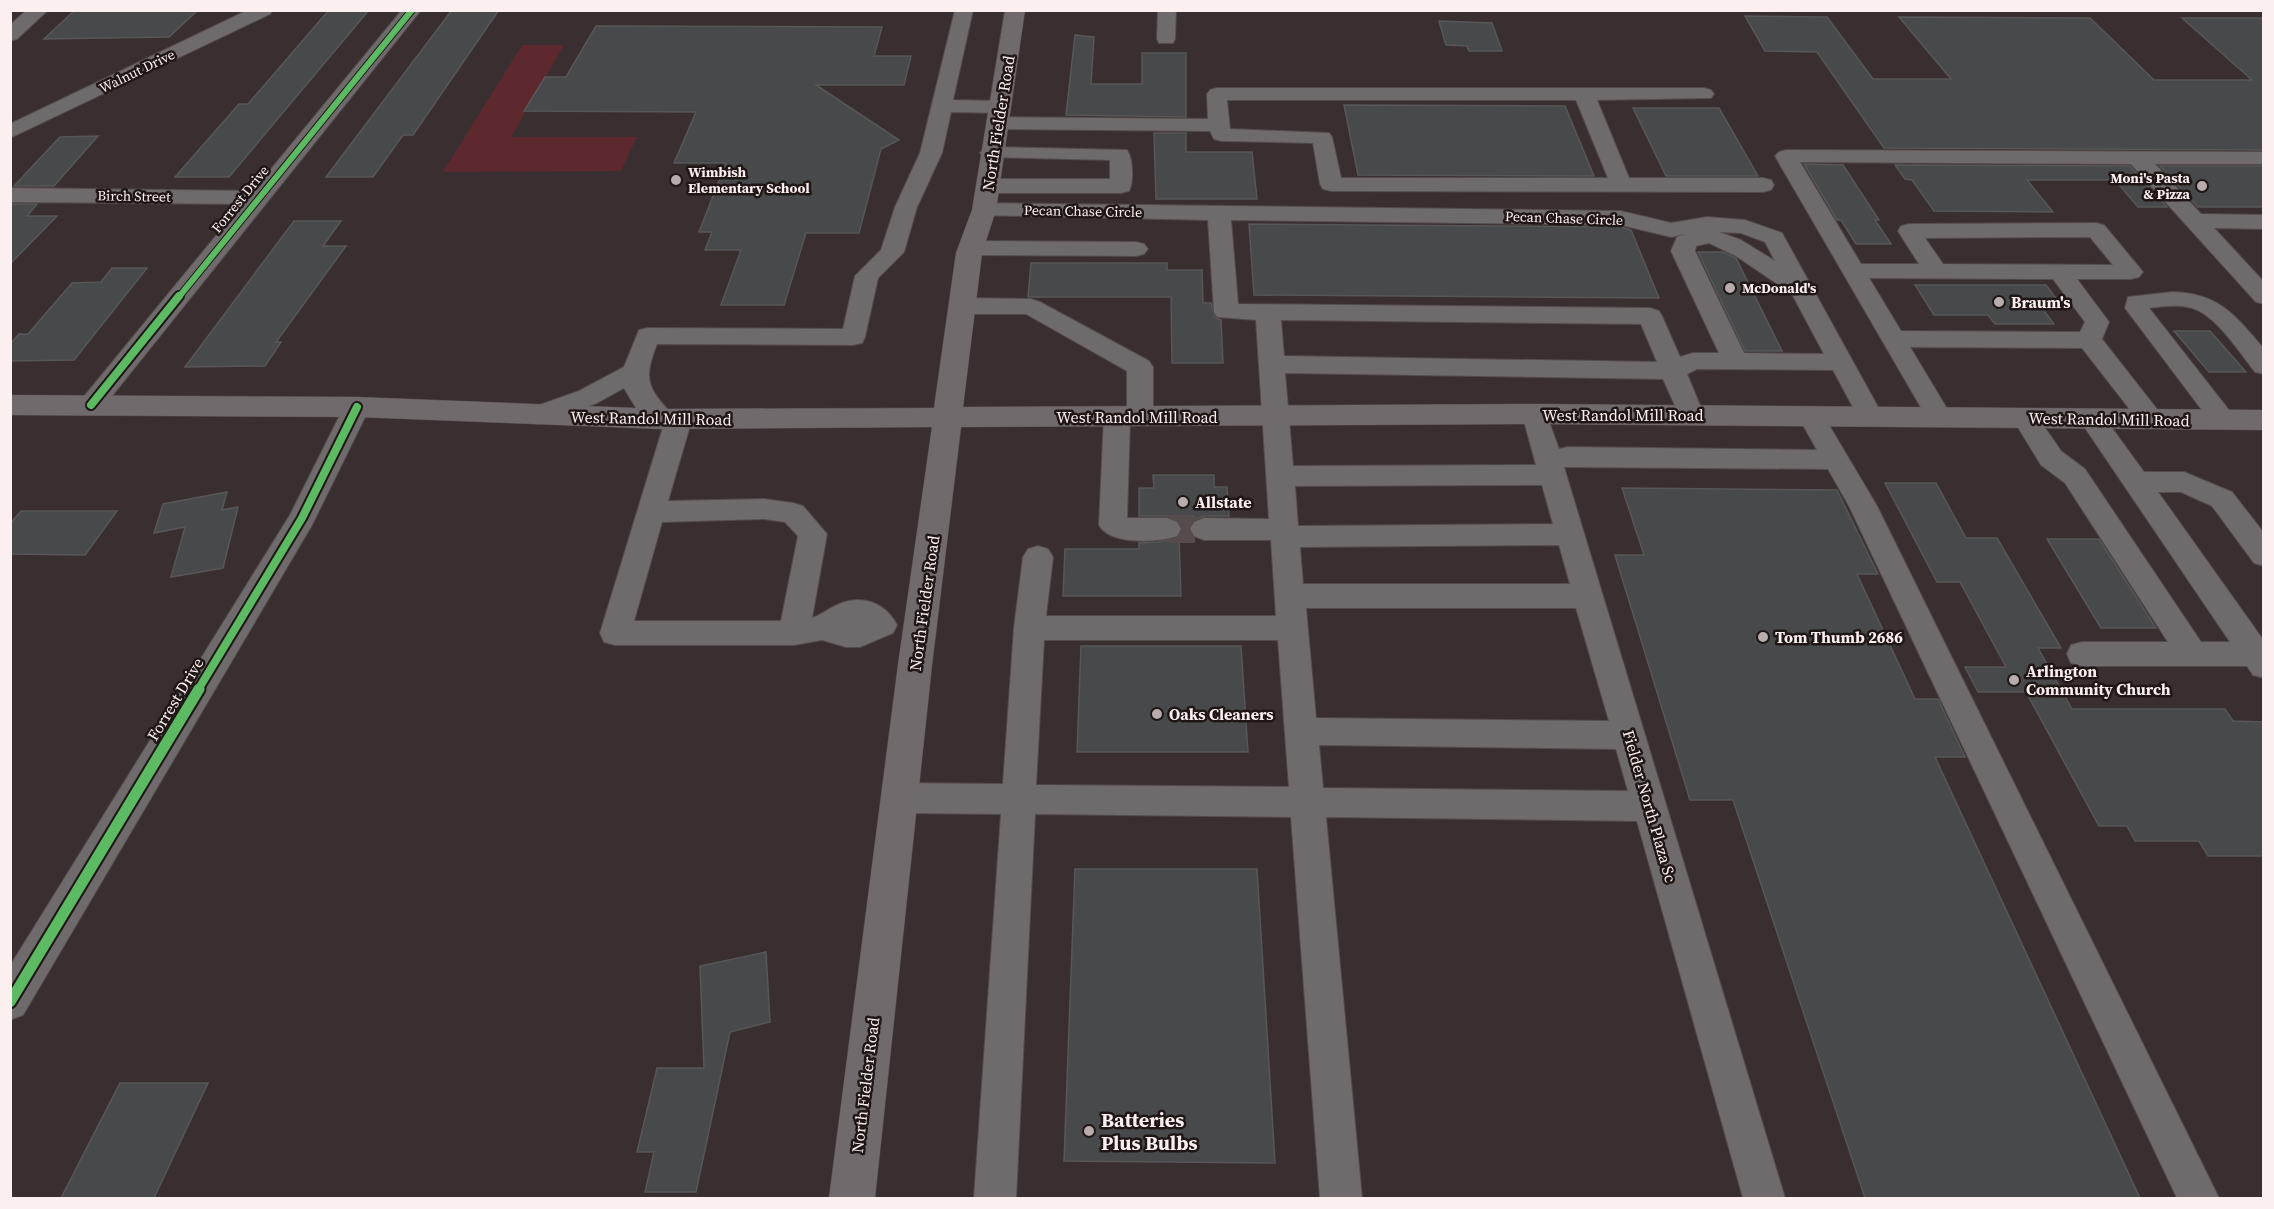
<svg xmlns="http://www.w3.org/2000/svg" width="2274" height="1209" viewBox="0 0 2274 1209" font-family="'Source Serif 4',serif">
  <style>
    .green { fill: #5d292e }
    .building { fill: #48494a; stroke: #575758; stroke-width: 1.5 }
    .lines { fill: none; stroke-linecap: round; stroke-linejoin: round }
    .minor-tunnel { stroke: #574c4d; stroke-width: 28; stroke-dasharray: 28 14; stroke-linecap: butt }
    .minor-casing { stroke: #544b4c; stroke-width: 2 }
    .major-casing { stroke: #544b4c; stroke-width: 1 }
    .minor { fill: #6f6a6b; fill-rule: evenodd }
    .major { fill: #716a6c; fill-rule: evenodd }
    .cycleway-far2-casing { stroke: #1f1616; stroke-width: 8 }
    .cycleway-far1-casing { stroke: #1f1616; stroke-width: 12 }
    .cycleway-casing { stroke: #1f1616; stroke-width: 15 }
    .cycleway-far2 { stroke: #5cba63; stroke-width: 6 }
    .cycleway-far1 { stroke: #5cba63; stroke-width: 8 }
    .cycleway { stroke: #5cba63; stroke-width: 11 }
    .poi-dot { fill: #b8acac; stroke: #1f1616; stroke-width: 2 }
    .labels { text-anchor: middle; stroke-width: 5; stroke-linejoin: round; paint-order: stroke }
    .far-street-label { font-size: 14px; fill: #fcefef; stroke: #1f1616 }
    .far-poi-label { font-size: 14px; font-weight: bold; fill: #fcefef; stroke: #1f1616; text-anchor: start }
    .street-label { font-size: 16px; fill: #fcefef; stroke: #1f1616 }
    .poi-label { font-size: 16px; font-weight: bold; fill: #fcefef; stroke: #1f1616; text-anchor: start }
    .near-poi-label { font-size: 20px; font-weight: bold; fill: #fcefef; stroke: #1f1616; text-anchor: start }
  </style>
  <rect width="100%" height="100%" fill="#3a2f30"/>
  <path class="green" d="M522,45H564L511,137H637L621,171L443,172Z"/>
  <g class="building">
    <path d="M75,10H198L169,37L44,39Z"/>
    <path d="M329,10H369L229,177H175L239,104H248Z"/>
    <path d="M452,10H499L413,135H403L373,177H326Z"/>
    <path d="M1745,16L1827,17L1873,79H1951L1899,17L2090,18L2154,80H2252L2182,18H2264V150L1884,148L1817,52L1765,51Z"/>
    <path d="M1439,21L1492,23L1502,51H1469L1467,46L1446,45Z"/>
    <path d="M596,26L882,27L874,56H911L904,85H816L899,140L881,149L859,233H806L784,305H721L741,250H705L712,232H699L726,163H674L696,112L524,111L545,77H566Z"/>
    <path d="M1075,35L1094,37L1091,84H1142V53H1186V117L1066,115Z"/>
    <path d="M1344,105L1565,106L1594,176L1358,175Z"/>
    <path d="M1633,108H1719L1758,176H1666Z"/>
    <path d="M1154,133H1186V152H1252L1257,199H1156Z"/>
    <path d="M98,136L54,186H14L60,137Z"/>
    <path d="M1804,164L1843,165L1879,220H1875L1891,244H1856L1841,220H1837Z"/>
    <path d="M1895,165L2130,166L2167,207H2138L2115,180H2027L2053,212L1934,211L1912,180L1905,179Z"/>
    <path d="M2160,166H2264V207H2198Z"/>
    <path d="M10,204H37L27,216H57L10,264Z"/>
    <path d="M294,221H341L323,246H346L276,342H281L265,366L185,367Z"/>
    <path d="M1249,224L1621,227L1631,230L1659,298L1254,295Z"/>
    <path d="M1698,252H1723L1736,258L1782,351H1745Z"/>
    <path d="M1031,263H1167V270H1202L1203,303H1211L1215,318L1221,320L1223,363H1172L1171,297H1028Z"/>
    <path d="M112,268H147L74,360L10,361V344L19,334H28L72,283L101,282Z"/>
    <path d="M1915,285H2046L2063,308H2042L2054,324H1995L1988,315H1934Z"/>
    <path d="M2174,331H2210L2246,372H2209Z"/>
    <path d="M1153,475H1214V487H1227L1229,516H1204L1193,520L1188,528L1191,536H1180L1183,528L1179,521L1168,516H1139V488H1154Z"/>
    <path d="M1885,483H1936L1966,538H1997L2061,648H2038L2072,709H2225L2233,721L2264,722V856H2208L2199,841H2135L2127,826H2099L2026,692H1978L1965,667H2006L1960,582H1937Z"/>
    <path d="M1622,488L1837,490L1878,574H1857L1915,699H1938L1965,757H1935L2140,1198H1865L1733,800H1690L1615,555H1644Z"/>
    <path d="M227,492L222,510L238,507L223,568L171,577L185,527L154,533L163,504Z"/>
    <path d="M21,511H117L85,555L10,554V524Z"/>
    <path d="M1179,537L1181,596H1063L1065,549H1139V543L1158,542Z"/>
    <path d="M2047,539H2099L2156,628H2101Z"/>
    <path d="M1081,646H1241L1248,752H1077Z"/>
    <path d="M1075,869H1257L1275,1163L1064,1161Z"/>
    <path d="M766,952L770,1022L730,1032L696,1192H645L654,1152H637L657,1068H704L700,966Z"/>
    <path d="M120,1083H208L154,1198H61Z"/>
  </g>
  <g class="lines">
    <path class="minor-tunnel" d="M1167,529H1204"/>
    <g class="minor-casing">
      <g id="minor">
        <path d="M27,10H48L17,39L10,41V25Z"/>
        <path d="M248,10H273L270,14L10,138V124Z"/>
        <path d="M402,10H421L100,411L91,414L82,411L78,405L82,399L242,204L10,202V188L253,191Z"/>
        <path d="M955,10H973L953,100L1000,101L1007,103L1010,107L1007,111L1000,113L951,112L942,153L917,207L904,252L878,278L865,337L862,343L853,345L657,344C644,378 646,386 670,412L679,410L688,413L692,419L668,501L764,499L793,503L803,506L827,534L812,618C821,615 828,609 837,605C861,594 885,602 897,625L893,633L860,647H846L822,640L794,645H615L604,642L600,633L663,427C645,427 633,403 624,388L597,403L537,424L528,421L524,415L528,409L579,391L624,367L639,330L648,328L843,329L855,276L881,250L895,207L920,153ZM764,519L785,522L798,536L781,621H634L662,522Z"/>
        <path d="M1158,10H1176L1175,39L1173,43H1159L1157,39Z"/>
        <path d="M1217,88H1704L1711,90L1714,94L1711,98L1597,100L1629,178H1763L1771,180L1774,185L1771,190L1763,192L1331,191L1323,189L1320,184L1313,143L1221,141L1214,139L1210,131L998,129L991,127L988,123L991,119L998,117L1208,119L1207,94L1210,90ZM1227,100H1576L1608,178H1341L1332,137L1329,133L1230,129Z"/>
        <path d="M991,147L1127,150C1133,158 1134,182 1129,191L1121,193H988L980,191L977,186L980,181L988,179H1110V160L984,157L980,153L984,149Z"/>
        <path d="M1786,150L2264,152V164H2155L2201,214L2264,215V229L2214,228L2264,282V304L2256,302L2131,164L1800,162L1861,264H1919L1898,231L1901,226L1909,224L2096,223L2104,225L2143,272L2139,277L2131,279H2077L2109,322L2102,339L2160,413L2164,419L2160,425L2151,428L2142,425L2082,348L1910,347L1952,417L1948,423L1939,426L1930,423L1775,156L1779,152ZM2090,237L2113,265L1943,264L1925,238ZM1869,278L2053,279L2085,322L2080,332L1901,331Z"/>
        <path d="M984,203L1621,211L1671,223L1707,217L1745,220L1782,233L1883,416L1879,422L1870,425L1861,422L1833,370L1697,369L1687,374L1704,415L1700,421L1691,424L1682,421L1663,379L1285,373L1293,466L1536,465L1522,414L1526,408L1535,405L1544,408L1559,449L1568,447L1817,450L1798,416L1802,410L1811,407L1820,410L1877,506L2219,1198H2177L1849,506L1828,469L1568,467H1564L1785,1198H1743L1637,821L1326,817L1362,1198H1320L1291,817L1035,814L1016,1198H974L1001,814L899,813L887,808L882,798L887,788L899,783L1003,784L1014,628L1023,557L1028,549L1038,546L1048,549L1053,557L1046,616H1276L1271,540H1204L1194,536L1190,529L1194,522L1204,518L1269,519L1256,320L1217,317L1214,312L1208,220L976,215L973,210L976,205ZM1231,220L1621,225L1671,237L1685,234L1677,237L1671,251L1719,353H1693L1680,357L1662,316L1659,311L1650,308L1238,304ZM1719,232L1741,233L1765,242L1775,261L1741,240ZM1709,243L1736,256L1792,294L1824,354L1744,353L1695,251L1696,246ZM1281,320L1641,324L1657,362L1284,356ZM1542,485L1553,524L1298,526L1295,486ZM1559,545L1570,584H1303L1300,547ZM1306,608H1576L1609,721L1316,718ZM1044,640H1278L1289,787L1036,785ZM1319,745L1616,749L1628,791L1323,788Z"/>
        <path d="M971,241L1136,242L1144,244L1148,249L1144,254L1136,256L971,255L963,253L960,248L963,243Z"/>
        <path d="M2172,292C2219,293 2235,315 2264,349V374L2255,372C2240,353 2216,315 2192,308C2179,304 2163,306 2149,308L2232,414L2236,420L2232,426L2223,429L2214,426L2125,308L2128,297Z"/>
        <path d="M963,298L1031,299L1040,302L1149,361L1153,367V416L1149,422L1140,425L1130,421L1127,518H1167L1177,522L1181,529L1177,536C1157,543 1110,545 1099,525L1104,416L1108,410L1117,407L1127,411V371L1026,314H963L954,311L951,306L954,301Z"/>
        <path d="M357,398L366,401L370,407L312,525L23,1015L10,1020V966L290,515L344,407L348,401Z"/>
        <path d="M2025,409L2034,412L2061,451L2085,469L2201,642H2230L2079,419L2083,413L2092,410L2101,413L2144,472H2184L2232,492L2264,533V566L2254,563L2212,506L2181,492H2158L2264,641V678L2253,675L2247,666H2082L2071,663L2067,654L2071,645L2082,642H2168L2065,483L2041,465L2016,424L2012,418L2016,412Z"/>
      </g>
    </g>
    <g class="major-casing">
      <path id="major" d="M1005,10H1025L996,210L982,253L963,407L1535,404L2264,410V430L1535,424L961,427L932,665L875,1198H829L898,665L932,427L661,429L357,417L10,415V395L357,397L661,409L934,408L956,253L972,210Z"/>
    </g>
    <use href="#minor" class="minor"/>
    <use href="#major" class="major"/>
    <g class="cycleway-far2-casing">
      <path id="cycleway-far2" d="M178,298L412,10"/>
    </g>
    <g class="cycleway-far1-casing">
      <g id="cycleway-far1">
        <path d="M91,405L179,296"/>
        <path d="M198,690L302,518L357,407"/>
      </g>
    </g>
    <g class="cycleway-casing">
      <path id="cycleway" d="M10,1002L199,689"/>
    </g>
    <use href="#cycleway-far2" class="cycleway-far2"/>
    <use href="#cycleway-far1" class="cycleway-far1"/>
    <use href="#cycleway" class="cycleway"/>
  </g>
  <g class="poi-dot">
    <circle cx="676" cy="180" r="6"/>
    <circle cx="2202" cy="186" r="6"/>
    <circle cx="1730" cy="288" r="6"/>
    <circle cx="1999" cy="302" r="6"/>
    <circle cx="1183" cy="502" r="6"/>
    <circle cx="1763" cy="637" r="6"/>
    <circle cx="2014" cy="680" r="6"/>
    <circle cx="1157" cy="714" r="6"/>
    <circle cx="1089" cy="1131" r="6"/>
  </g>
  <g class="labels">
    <g class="far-street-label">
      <text transform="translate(137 71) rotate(-26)" y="5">Walnut Drive</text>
      <text transform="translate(134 196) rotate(1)" y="5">Birch Street</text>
      <text transform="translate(240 199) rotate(-51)" y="5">Forrest Drive</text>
      <text transform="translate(1083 211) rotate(1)" y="5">Pecan Chase Circle</text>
      <text transform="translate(1564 218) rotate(2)" y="5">Pecan Chase Circle</text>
    </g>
    <g class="far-poi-label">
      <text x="688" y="177">Wimbish<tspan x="688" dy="16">Elementary School</tspan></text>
      <text x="2190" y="183" text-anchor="end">Moni's Pasta<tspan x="2190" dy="16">&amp; Pizza</tspan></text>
      <text x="1742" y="293">McDonald's</text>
    </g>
    <g class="street-label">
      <text transform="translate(998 123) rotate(-81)" y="6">North Fielder Road</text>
      <text x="1623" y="421">West Randol Mill Road</text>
      <text x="1137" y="423">West Randol Mill Road</text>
      <text transform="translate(651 418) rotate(1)" y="6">West Randol Mill Road</text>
      <text transform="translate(2109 419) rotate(1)" y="6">West Randol Mill Road</text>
      <text transform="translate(924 603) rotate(-82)" y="6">North Fielder Road</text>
      <text transform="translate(175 699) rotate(-59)" y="6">Forrest Drive</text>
      <text transform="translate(1650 806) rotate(74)" y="6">Fielder North Plaza Sc</text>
      <text transform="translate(865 1085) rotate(-83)" y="6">North Fielder Road</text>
    </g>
    <g class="poi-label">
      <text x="2011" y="308">Braum's</text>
      <text x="1195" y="508">Allstate</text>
      <text x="1775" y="643">Tom Thumb 2686</text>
      <text x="2026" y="677">Arlington<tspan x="2026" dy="18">Community Church</tspan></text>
      <text x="1169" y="720">Oaks Cleaners</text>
    </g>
    <g class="near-poi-label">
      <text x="1101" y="1127">Batteries<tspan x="1101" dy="23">Plus Bulbs</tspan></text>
    </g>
  </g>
  <rect width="2274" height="1209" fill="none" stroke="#fcefef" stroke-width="24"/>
</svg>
